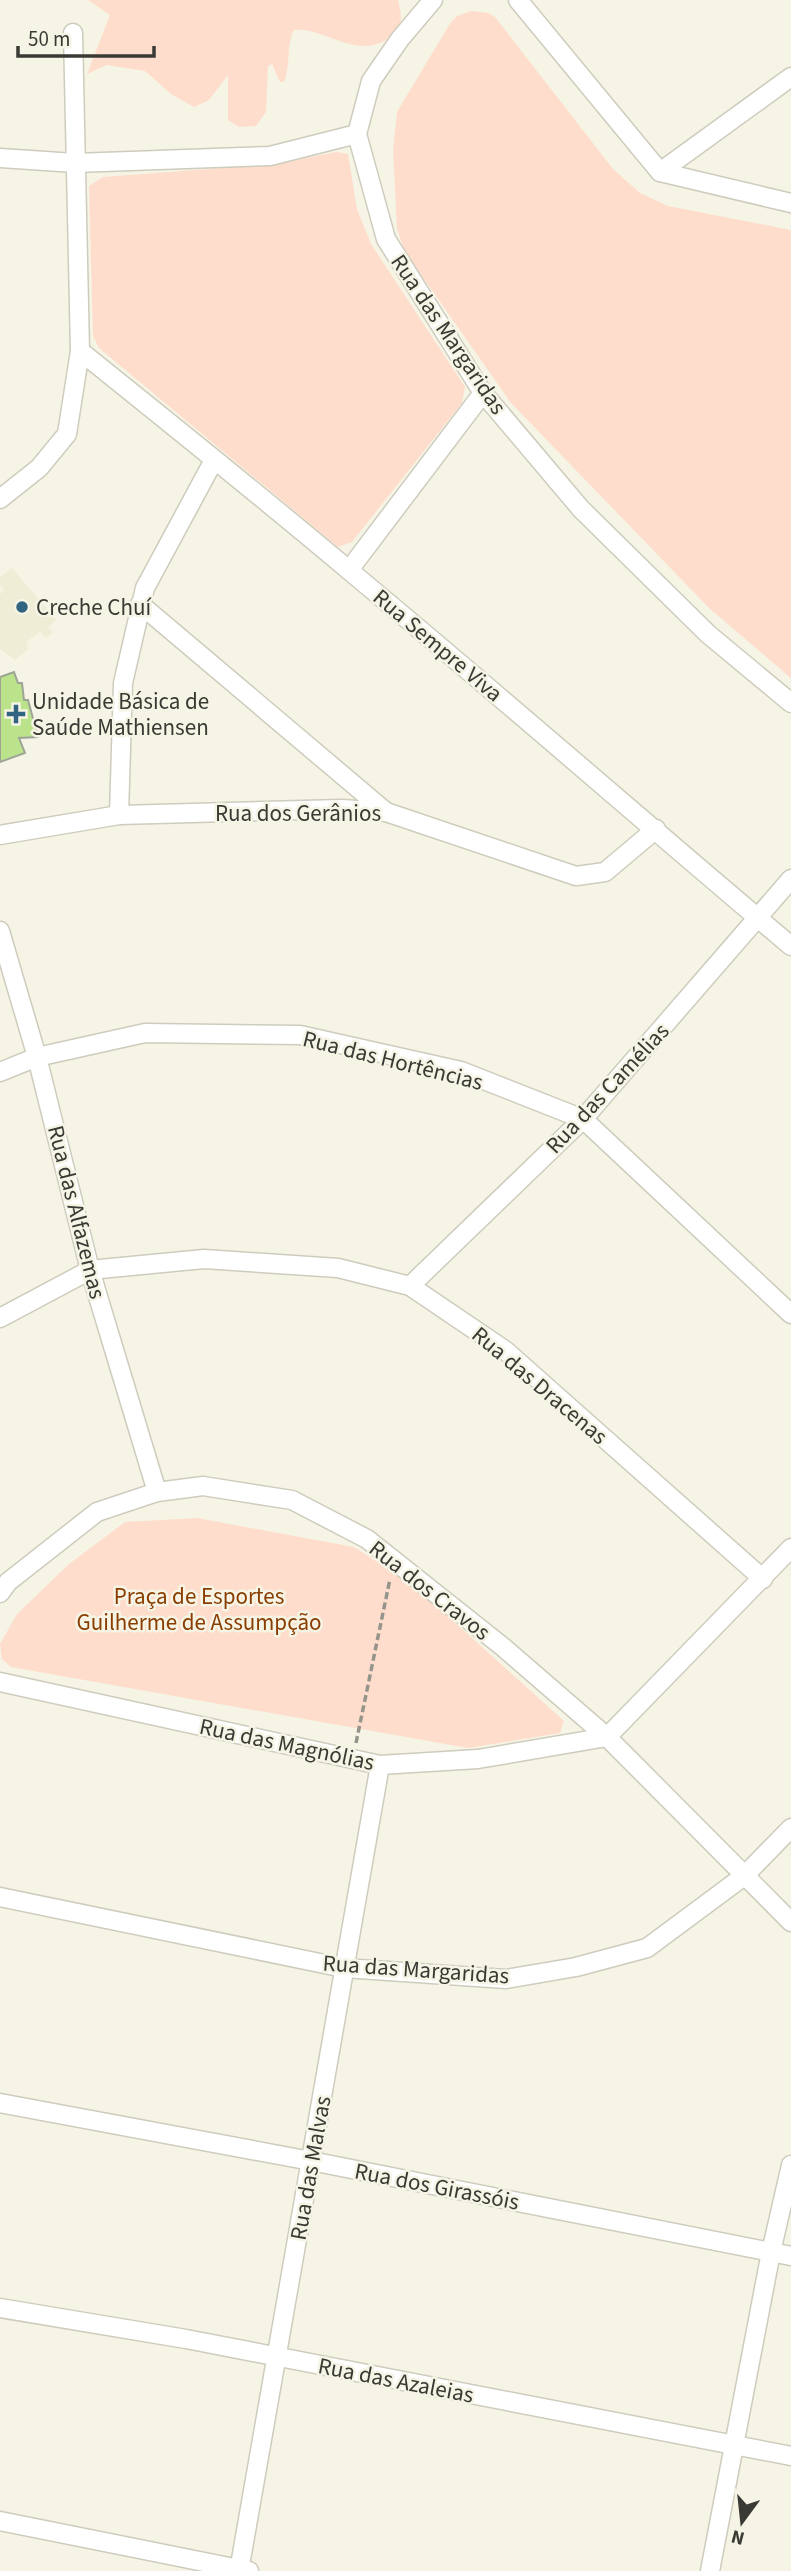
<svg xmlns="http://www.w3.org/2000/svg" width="791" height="2571" viewBox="0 0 791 2571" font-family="'Source Sans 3',sans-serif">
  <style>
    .built { fill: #efedd5 }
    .green { fill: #feddcc }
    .building { fill: #bae38c; stroke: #9da496; stroke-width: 2 }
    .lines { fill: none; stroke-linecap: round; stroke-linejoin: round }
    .minor-casing { stroke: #ceccbd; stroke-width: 21 }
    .path { stroke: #96958b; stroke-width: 3.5; stroke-dasharray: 7 3.5; stroke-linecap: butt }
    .minor { stroke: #fff; stroke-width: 18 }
    .poi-dot { fill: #306480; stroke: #f6f4e5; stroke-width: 2.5 }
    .labels { text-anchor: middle; stroke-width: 5; stroke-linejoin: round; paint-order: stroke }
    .street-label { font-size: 23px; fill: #3a3a34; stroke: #f6f4e5 }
    .poi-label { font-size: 23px; fill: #3a3a34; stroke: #f6f4e5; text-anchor: start }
    .park-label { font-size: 23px; fill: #893d00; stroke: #f6f4e5 }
  </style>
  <rect width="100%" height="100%" fill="#f6f4e5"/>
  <path class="built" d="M12,568L56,620L48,627L53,632L46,638L40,632L26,642L28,649L15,660L0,649V594L4,590L0,585V577Z"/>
  <g class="green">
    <path d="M88,0H398C402,17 404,27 389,38C356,61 323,26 294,30C286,45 291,65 284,82H280L272,64L268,66L266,112L256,126L239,127L228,120V75L209,100L194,107L171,94L145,71L107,65L87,74L110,15Z"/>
    <path d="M472,11L488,13L495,17L613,169L640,193L668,206L791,230V678L709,608L511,403L405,252L397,229L393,150L397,112L451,22L457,16Z"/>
    <path d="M336,152L348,154L357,209L371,244L465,387L462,403L352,542L338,547L99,348L93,336L89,186L103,177L276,164Z"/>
    <path d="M197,1518L354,1547L411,1583L564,1721L560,1733L468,1748L11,1667L2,1659L0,1644L17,1614L69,1564L125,1522Z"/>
  </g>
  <path class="building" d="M14,672L18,683H22L24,700H28L38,737L19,738L25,753L0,762V677Z"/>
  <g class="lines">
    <g class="minor-casing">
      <g id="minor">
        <path d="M433,0L400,39L371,81L357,134L386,239L483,393L581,509L708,634L791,703"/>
        <path d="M518,0L660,172L791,203"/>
        <path d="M0,158L75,163L270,156L357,134"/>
        <path d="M660,172L791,77"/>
        <path d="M80,351C171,424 262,497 351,572C499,695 644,822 791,946"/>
        <path d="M0,499L39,468L67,434L80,351L73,33"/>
        <path d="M349,570L483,393"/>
        <path d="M140,604L386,812"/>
        <path d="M119,815L123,683L145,588L214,460"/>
        <path d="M0,835L119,815L342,809L386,812L576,876L605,872L656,829"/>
        <path d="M0,931L37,1057L90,1270L157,1492"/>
        <path d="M0,1072L37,1057L145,1033L300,1035L461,1071L583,1119L791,1314"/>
        <path d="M410,1286L583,1119L791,879"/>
        <path d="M0,1318L90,1270L204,1259L338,1268L410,1286L506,1351L763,1579"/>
        <path d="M0,1593L8,1582L97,1512L157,1492L203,1486L292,1500L367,1539L503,1647L607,1737L791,1922"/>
        <path d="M0,1682L380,1765L478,1759L607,1737L791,1548"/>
        <path d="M0,1897L344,1968L506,1979L576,1967L647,1948L744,1876L791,1828"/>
        <path d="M0,2103L311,2161L791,2256"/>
        <path d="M0,2308L186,2339L791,2456"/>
        <path d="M0,2521L249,2571"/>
        <path d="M239,2571L380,1765"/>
        <path d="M710,2571L771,2252L791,2165"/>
      </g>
    </g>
    <path class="path" d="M356,1743L390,1579"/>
    <use href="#minor" class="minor"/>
  </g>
  <g class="poi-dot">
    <circle cx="22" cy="607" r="7"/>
    <path d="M12.5 703.5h7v7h7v7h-7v7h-7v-7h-7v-7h7z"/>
  </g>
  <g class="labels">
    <g class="street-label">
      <text transform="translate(449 334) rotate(56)" y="8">Rua das Margaridas</text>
      <text transform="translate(438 645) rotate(40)" y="8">Rua Sempre Viva</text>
      <text x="298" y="821">Rua dos Gerânios</text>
      <text transform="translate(393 1060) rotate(14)" y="8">Rua das Hortências</text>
      <text transform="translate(607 1088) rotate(-47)" y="8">Rua das Camélias</text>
      <text transform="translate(77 1212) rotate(76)" y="8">Rua das Alfazemas</text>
      <text transform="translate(540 1385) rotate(40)" y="8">Rua das Dracenas</text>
      <text transform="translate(430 1590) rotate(38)" y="8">Rua dos Cravos</text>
      <text transform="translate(287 1744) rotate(12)" y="8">Rua das Magnólias</text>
      <text transform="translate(416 1969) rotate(4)" y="8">Rua das Margaridas</text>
      <text transform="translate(310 2168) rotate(-80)" y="8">Rua das Malvas</text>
      <text transform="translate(437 2186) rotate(11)" y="8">Rua dos Girassóis</text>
      <text transform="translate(396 2380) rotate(11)" y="8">Rua das Azaleias</text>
    </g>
    <g class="poi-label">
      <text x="36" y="615">Creche Chuí</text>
      <text x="32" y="709">Unidade Básica de<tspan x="32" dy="26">Saúde Mathiensen</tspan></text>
    </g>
    <g class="park-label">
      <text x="199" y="1604">Praça de Esportes<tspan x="199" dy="26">Guilherme de Assumpção</tspan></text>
    </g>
  </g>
  <g transform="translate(742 2522) rotate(195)" stroke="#f6f4e5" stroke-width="5" paint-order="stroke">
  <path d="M0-5L12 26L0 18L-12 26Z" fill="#3a3a34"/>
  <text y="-10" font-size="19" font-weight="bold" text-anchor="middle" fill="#3a3a34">N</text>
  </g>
  <path d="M18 46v10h136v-10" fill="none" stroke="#3a3a34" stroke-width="3.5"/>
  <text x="28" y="46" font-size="21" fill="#3a3a34" stroke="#f6f4e5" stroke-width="5" paint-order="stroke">50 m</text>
</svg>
